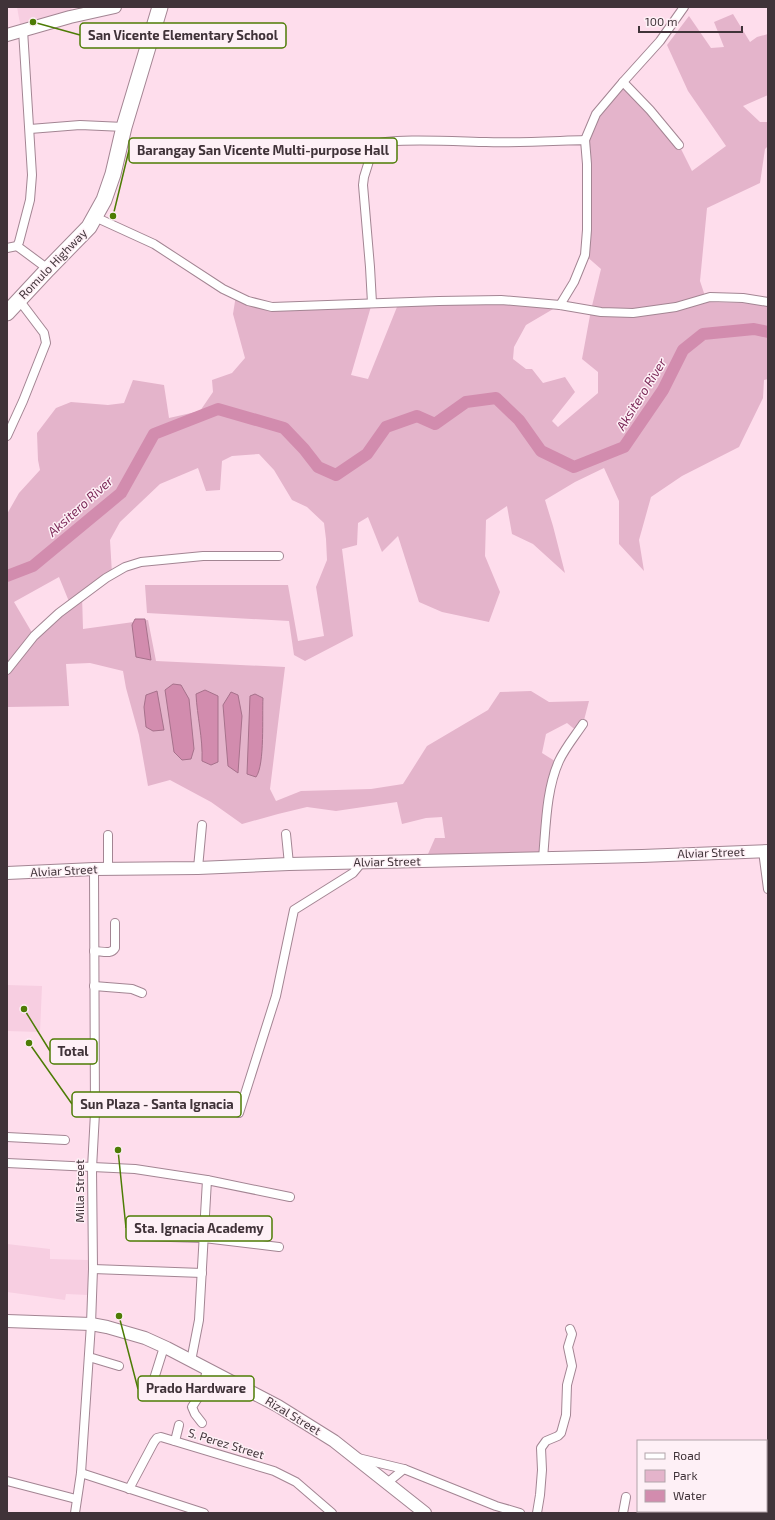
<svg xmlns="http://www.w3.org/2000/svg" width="775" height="1520" viewBox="0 0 775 1520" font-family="'Exo 2',sans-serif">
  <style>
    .built { fill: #f7cee1 }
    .green { fill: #e4b4cb; fill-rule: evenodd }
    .water { fill: #d28cae; stroke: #a6718b }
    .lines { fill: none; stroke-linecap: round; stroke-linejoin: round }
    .river { stroke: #d28cae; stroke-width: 12 }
    .street-casing { stroke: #a38593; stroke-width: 10 }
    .secondary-casing { stroke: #a38593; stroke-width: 14 }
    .highway-casing { stroke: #a38593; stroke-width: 17 }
    .street { stroke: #fff; stroke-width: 8 }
    .secondary { stroke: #fff; stroke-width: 12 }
    .highway { stroke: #fff; stroke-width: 15 }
    .labels { text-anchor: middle; stroke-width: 3; stroke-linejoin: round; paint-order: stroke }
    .street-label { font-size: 12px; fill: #403339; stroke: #fef0f6 }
    .water-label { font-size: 13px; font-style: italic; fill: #7d2b5a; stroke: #fef0f6 }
    .leader { fill: none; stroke: #4d7c05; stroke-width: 1.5 }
    .callout-dot { fill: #4d7c05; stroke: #fef0f6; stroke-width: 1.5 }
    .callout { fill: #fef0f6; stroke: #4d7c05; stroke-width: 1.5 }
    .callout-label { font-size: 13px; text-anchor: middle; font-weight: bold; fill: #403339 }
  </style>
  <rect width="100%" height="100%" fill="#feddec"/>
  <g class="built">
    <path d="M17,7H71L73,14L21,29Z"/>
    <path d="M7,985L42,986L40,1032L7,1031Z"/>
    <path d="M7,1244L50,1249V1259L88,1260V1295L66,1294L65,1300L7,1292Z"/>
  </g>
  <path class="green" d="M733,14L750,42L757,37L768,34V95L743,106L760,122H768V146L765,149L760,183L707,208L700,281L707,302L768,304V379L764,380L763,398L739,447L682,476L651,497L639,540L644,571L619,544V501L604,468L575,482L545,500L553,526L565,573L533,544L512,534L507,506L486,520L485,556L500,592L489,622L442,612L419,602L398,536L382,552L368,517L358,523L357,545L342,549L353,636L305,661L294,655L289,621L147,613L145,585H288L298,641L324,636L316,587L327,560L326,539L324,523L307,507L292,500L274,470L259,454L232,456L222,461L220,490L206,491L198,468L160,484L120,522L110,540L112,574L82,595L83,629L148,620L156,661L285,667L270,789L276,801L301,791L371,789L403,784L427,746L488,710L500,692L531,691L549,702L589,701L583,724L578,732L567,723L546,734L542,753L558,763L543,858L425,861L435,838H445L442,817L426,818L402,824L397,802L336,811L307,807L278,814L242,824L211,802L170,780L148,786L139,735L126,688L123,671L90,663L66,664L69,706L7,707V514L19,493L40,470L38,460L37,433L56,408L71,402L108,405L124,403L133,380L164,385L169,418L200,411L213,392L212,380L232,373L245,358L233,314L236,295L272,307L372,303L351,375L368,379L399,302L560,305L526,325L514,347L513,359L526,369H532L543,383L565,377L575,392L552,421L558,427L598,393V372L582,359L591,310L601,269L585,255L587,136L596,114L623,82L679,145L692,171L726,146L688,91L667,45L689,16L711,48L724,47L714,22ZM59,577L70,604L34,636L14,602Z"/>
  <g class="water">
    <path d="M135,619H145L151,660L136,657L132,625Z"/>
    <path d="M173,684L181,685L189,699L194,749L191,759L182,760L174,752L165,690Z"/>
    <path d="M205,690L218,696V762L211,765L202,761C203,738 197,716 196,694Z"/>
    <path d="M157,691L164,730L153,731L146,727L144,707L146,695Z"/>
    <path d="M231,692L238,695L242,716L238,773L228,766L223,705Z"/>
    <path d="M255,694L263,698C262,715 265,765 256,777L247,774L250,696Z"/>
  </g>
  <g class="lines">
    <path class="river" d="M7,576L33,566L121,493L154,434L218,409L284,428L304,449L318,467L336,475L367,454L386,427L417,416L435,424L466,402L496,398L519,420L541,451L574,467L624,447L663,390L683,350L703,334L754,329L768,332"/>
    <g class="street-casing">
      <g id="street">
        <path d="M623,82L650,110L679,145"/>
        <path d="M30,129L80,125L124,127"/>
        <path d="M585,140L596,114L623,82L660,41L684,7"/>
        <path d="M95,217L154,244L223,289L248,301L272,307L439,301L501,300L560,305L601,312L633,313L676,307L710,297L743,298L768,302"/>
        <path d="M17,246L48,269"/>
        <path d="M7,248L17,246L19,242L30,200L32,175L23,30"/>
        <path d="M372,303L370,267L363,185L364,177L374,145C386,137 467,142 486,142C519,143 552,141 585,140L587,164V230L585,255L574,282L560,305"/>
        <path d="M7,436L23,401L46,343L44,333L19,300"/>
        <path d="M7,670L34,636L59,613L106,578L125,567L141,562L203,556H279"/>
        <path d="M286,834L289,864"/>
        <path d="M108,835V869"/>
        <path d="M763,851L768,889"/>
        <path d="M543,858C546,826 546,790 559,761C565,748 575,736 583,724"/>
        <path d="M198,868L202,825"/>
        <path d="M94,951C102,951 111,955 115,948V923"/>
        <path d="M94,986L132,989L142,993"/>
        <path d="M239,1113L276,996L294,910L353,873L358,867L359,862"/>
        <path d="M7,1137L65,1140"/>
        <path d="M7,1163L135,1169L207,1180"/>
        <path d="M137,1236L204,1238L279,1247"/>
        <path d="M93,1269L202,1273"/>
        <path d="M89,1357L119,1366"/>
        <path d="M191,1361L199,1320L207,1180L290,1197"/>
        <path d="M153,1382L164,1347"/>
        <path d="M202,1423L195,1414L192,1407L201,1393L207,1370"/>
        <path d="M175,1441L179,1425"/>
        <path d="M358,1458L404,1469"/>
        <path d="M81,1473L204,1513"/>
        <path d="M7,1481L76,1499"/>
        <path d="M387,1483L404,1469L496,1506L520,1513"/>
        <path d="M129,1489L154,1442L157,1438L161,1437L274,1471L296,1482L332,1513"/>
        <path d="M75,1513L81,1473L91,1324L93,1269L92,1168L95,1113L94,869"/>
        <path d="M537,1513L540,1495L542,1470L541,1448L546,1441L558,1436L561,1433L566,1415L567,1385L572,1366L568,1347L572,1334L570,1329"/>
        <path d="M623,1513L626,1497"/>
      </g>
    </g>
    <g class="secondary-casing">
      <g id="secondary">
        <path d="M7,35L70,17L115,7"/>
        <path d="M7,873L94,869L198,868L289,864L642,856L768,851"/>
        <path d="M7,1321L91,1324L107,1327L145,1338L167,1348L278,1406L334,1441L425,1513"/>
      </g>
    </g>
    <g class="highway-casing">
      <path id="highway" d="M7,313L48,269L89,227L104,200L113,174L124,127L160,7"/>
    </g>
    <use href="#street" class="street"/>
    <use href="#secondary" class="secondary"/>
    <use href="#highway" class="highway"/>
  </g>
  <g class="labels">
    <g class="street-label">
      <text transform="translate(53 264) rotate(-46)" y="4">Romulo Highway</text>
      <text transform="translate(711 853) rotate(-2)" y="4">Alviar Street</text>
      <text transform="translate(387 862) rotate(-1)" y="4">Alviar Street</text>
      <text transform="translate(64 871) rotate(-3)" y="4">Alviar Street</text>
      <text transform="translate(80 1191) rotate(-90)" y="4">Milla Street</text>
      <text transform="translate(293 1416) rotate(31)" y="4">Rizal Street</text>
      <text transform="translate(226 1444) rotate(17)" y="4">S. Perez Street</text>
    </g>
    <g class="water-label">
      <text transform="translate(641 394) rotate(-58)" y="5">Aksitero River</text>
      <text transform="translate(80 506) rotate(-42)" y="5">Aksitero River</text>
    </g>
  </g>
  <path class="leader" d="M33 22L80 35M113 216L129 150M24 1009L50 1051M29 1043L72 1104M118 1150L126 1228M119 1316L138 1389"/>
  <g class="callout-dot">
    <circle cx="33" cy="22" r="4"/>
    <circle cx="113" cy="216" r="4"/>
    <circle cx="24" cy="1009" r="4"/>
    <circle cx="29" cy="1043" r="4"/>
    <circle cx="118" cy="1150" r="4"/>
    <circle cx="119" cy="1316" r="4"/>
  </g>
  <g class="callout">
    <rect x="80" y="23" width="206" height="25" rx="4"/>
    <rect x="129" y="138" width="268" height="25" rx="4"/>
    <rect x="50" y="1039" width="47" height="25" rx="4"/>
    <rect x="72" y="1092" width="169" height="25" rx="4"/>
    <rect x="126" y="1216" width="146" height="25" rx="4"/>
    <rect x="138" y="1376" width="116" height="25" rx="4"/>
  </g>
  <g class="callout-label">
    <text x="183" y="40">San Vicente Elementary School</text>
    <text x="263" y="155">Barangay San Vicente Multi-purpose Hall</text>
    <text x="73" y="1056">Total</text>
    <text x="157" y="1109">Sun Plaza - Santa Ignacia</text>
    <text x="199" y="1233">Sta. Ignacia Academy</text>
    <text x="196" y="1393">Prado Hardware</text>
  </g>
  <rect width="775" height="1520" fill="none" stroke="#403339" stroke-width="16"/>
  <rect x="637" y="1440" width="130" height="72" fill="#fef0f6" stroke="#b2a4aa"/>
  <rect x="645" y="1453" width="20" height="6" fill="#ffffff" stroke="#b2a4aa"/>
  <text x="673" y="1460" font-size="12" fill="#403339">Road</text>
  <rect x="645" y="1470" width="20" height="12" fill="#e4b4cb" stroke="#b2a4aa"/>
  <text x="673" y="1480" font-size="12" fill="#403339">Park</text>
  <rect x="645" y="1490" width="20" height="12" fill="#d28cae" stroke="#b2a4aa"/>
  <text x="673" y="1500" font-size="12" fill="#403339">Water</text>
  <path d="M639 26v6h103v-6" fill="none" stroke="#403339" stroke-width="2"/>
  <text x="645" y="26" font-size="12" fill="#403339" stroke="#fef0f6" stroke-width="3" paint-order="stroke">100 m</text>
</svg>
